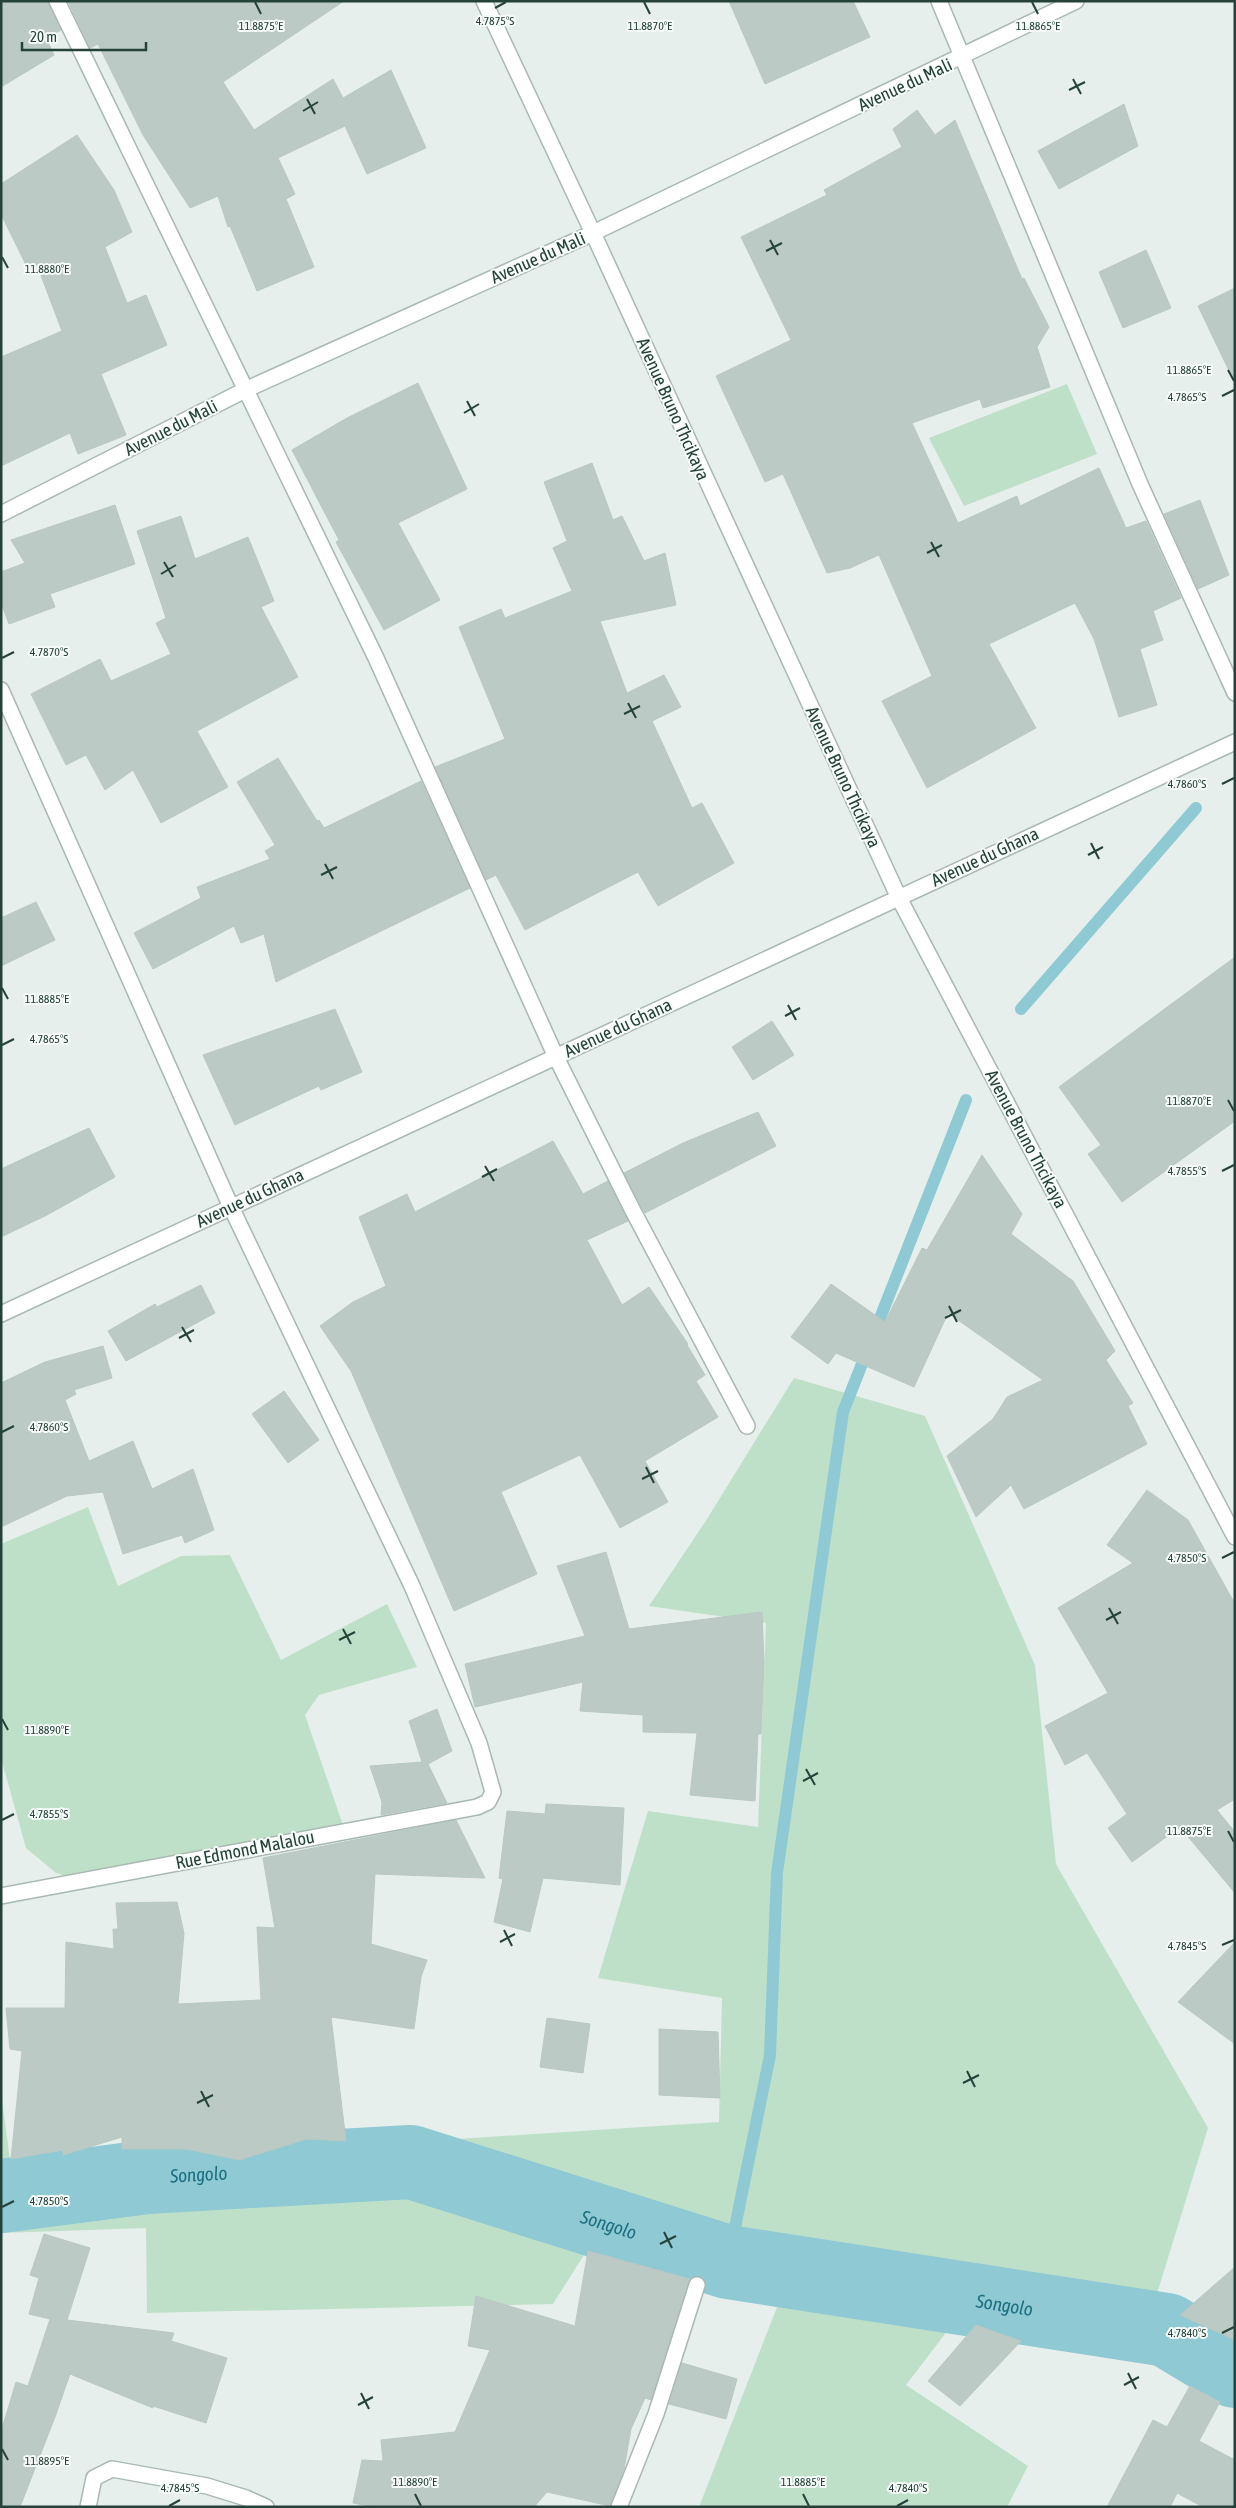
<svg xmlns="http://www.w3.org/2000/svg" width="1236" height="2508" viewBox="0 0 1236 2508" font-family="'Asap Condensed',sans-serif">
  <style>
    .green { fill: #bfe0c8 }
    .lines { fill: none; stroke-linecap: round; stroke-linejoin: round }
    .stream { stroke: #8ec9d4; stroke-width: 12 }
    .river { stroke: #8ec9d4; stroke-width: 74 }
    .building { fill: #bbcac4; stroke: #b8c9c2 }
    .minor-casing { stroke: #a8b8b2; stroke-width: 18 }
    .minor { stroke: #fff; stroke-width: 15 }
    .ticks { fill: none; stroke: #24423a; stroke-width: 2 }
    .labels { text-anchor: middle; stroke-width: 4; stroke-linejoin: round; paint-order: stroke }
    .street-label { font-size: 18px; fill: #24423a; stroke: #f7fbf9 }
    .water-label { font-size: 19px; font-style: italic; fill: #1c6f80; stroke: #f7fbf9 }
    .ticks-label { font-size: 12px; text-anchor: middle; fill: #24423a; stroke: #f7fbf9; stroke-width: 4; stroke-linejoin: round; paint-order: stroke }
  </style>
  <rect width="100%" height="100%" fill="#e6efeb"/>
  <g class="green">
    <path d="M1067,384L1097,454L964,506L929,438Z"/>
    <path d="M794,1378L925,1416L1035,1665L1056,1864L1208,2128L1156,2297L990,2275L906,2385L1028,2466L1007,2507H699L779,2302L589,2247L553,2304L147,2313L146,2228L1,2233V2092L11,2168L719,2122L722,1998L598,1978L648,1811L758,1827L766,1623L649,1606L707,1519Z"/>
    <path d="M88,1507L118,1586L181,1556L230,1555L281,1660L387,1604L417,1667L319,1695L305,1715L344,1828L86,1882L56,1873L26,1848L1,1758V1544Z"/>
  </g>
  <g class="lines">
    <g class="stream">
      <path d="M1021,1009L1196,808"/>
      <path d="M728,2262L770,2055L777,1873L843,1412L966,1100"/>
    </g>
    <path class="river" id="s1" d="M1,2196L147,2177L411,2162L728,2262L1167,2330L1235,2371"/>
  </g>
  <g class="building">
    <path d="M1,1H48L61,30L46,38L54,55L1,87Z"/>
    <path d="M68,1H344L223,82L254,130L333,79L343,98L391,70L426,148L367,174L345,126L278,158L295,194L286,199L314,267L257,291L230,226L228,227L218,196L190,208L143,135L98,44L90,48Z"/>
    <path d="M729,1H853L870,37L765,84Z"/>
    <path d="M1124,104L1138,146L1059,189L1038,151Z"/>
    <path d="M917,110L935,135L955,120L1022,279L1024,278L1049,327L1037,347L1050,387L983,408L980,399L912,423L958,523L1017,496L1020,506L1099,468L1126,528L1146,521L1181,598L1153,611L1163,640L1140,649L1157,705L1119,717L1094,639L1075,603L989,644L1036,728L927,788L882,701L932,676L879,555L850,568L827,573L783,474L765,482L716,376L791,340L741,237L827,195L824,190L902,147L893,129Z"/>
    <path d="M77,135L114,190L132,232L105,247L127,303L146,295L167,345L101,374L126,435L78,454L70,433L1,466V357L62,331L37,265L28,269L1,214V184Z"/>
    <path d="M1146,250L1171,308L1123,328L1099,272Z"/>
    <path d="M1235,288V383L1198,306Z"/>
    <path d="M418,383L467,489L398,523L440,600L384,630L336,542L339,540L292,450L347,418Z"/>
    <path d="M592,463L613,520L622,516L644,561L665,553L676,605L600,621L627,693L664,675L681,707L652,721L692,808L702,803L734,863L658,906L638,872L525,930L496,875L486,880L435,767L505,739L459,627L501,609L505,618L572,591L553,548L567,541L544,482Z"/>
    <path d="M1200,500L1229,575L1198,589L1164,514Z"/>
    <path d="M115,505L135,564L50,594L55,607L9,624L1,603V572L25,563L11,540Z"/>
    <path d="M181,516L195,559L248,537L274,601L261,607L298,677L197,731L228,787L161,823L133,770L105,790L86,755L66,765L31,694L100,659L111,681L171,654L156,623L166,618L137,531Z"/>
    <path d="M278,758L317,821L319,820L324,828L421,781L470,888L276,982L264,934L241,943L234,926L153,969L134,933L201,898L197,887L270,859L265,851L275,845L237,782Z"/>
    <path d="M36,902L55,940L1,966V918Z"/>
    <path d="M1235,957V1121L1122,1202L1088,1154L1101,1145L1059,1087Z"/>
    <path d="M335,1009L362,1072L321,1090L319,1086L235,1125L203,1055Z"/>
    <path d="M772,1021L794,1055L753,1080L732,1047Z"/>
    <path d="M758,1112L776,1146L645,1213L624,1173L683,1143Z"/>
    <path d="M89,1128L115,1177L47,1215L1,1237V1169Z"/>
    <path d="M553,1141L583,1194L608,1181L628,1221L587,1240L622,1305L649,1287L688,1344L687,1345L705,1375L696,1381L718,1417L645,1461L668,1502L620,1528L580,1455L501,1492L537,1574L454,1611L351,1371L320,1326L353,1302L386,1286L359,1217L407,1194L415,1212Z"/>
    <path d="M982,1155L1022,1214L1011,1234L1073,1281L1115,1351L1106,1360L1133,1403L1128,1406L1147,1444L1024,1509L1011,1485L976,1517L947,1456L993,1419L1007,1397L1043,1380L948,1313L914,1387L836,1353L828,1364L791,1337L831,1284L885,1322L922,1248L927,1250Z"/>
    <path d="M201,1285L215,1313L126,1361L108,1331L155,1304L157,1307Z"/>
    <path d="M103,1346L112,1378L74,1390L76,1394L65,1400L89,1461L133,1441L152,1489L193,1469L214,1530L185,1543L182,1535L123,1554L103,1492L67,1496L1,1527V1383L45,1362Z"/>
    <path d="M284,1391L319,1440L288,1463L252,1414Z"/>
    <path d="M1147,1490L1188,1520L1235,1604V1799L1217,1810L1235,1832V1893L1180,1827L1132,1862L1108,1828L1127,1814L1087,1753L1065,1765L1045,1726L1108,1693L1058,1608L1133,1563L1107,1545Z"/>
    <path d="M606,1552L629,1629L762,1612L764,1662L761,1734H758L755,1801L690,1795L697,1733L643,1732V1715L580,1711L583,1682L475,1707L465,1664L585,1636L557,1566Z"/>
    <path d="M437,1709L452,1751L428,1764L447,1803L381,1815L382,1802L370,1766L422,1762L409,1721Z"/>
    <path d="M546,1804L624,1808L620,1885L543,1878L530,1932L494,1922L503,1879L499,1878L507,1811L545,1814Z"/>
    <path d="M456,1820L485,1878L375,1874L371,1944L427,1960L421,1977L414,2029L331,2017L346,2141L307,2139L239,2160L186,2149H122V2137L63,2155V2150L11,2159L22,2051L10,2049L6,2008H65L66,1942L114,1949L113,1929H118L116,1903L177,1902L184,1933L178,2004L261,2000L257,1927L275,1928L263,1858Z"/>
    <path d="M1235,1942V2044L1178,2002Z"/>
    <path d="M547,2018L590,2024L583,2073L540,2067Z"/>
    <path d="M659,2029L718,2032L720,2098L659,2095Z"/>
    <path d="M44,2234L90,2248L67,2320L174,2333L171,2341L227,2358L206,2423L153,2406V2408L70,2374L55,2417L20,2507H1V2432L16,2382L28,2386L50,2319L29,2314L39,2278L30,2275Z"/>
    <path d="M588,2251L690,2279L651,2400L645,2398L631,2429L624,2469L610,2506L547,2492L534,2507H373L353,2503L362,2460L383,2461L381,2440L455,2432L490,2350L468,2346L476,2296L575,2326Z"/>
    <path d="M1235,2267V2340L1180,2315Z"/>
    <path d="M976,2325L1021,2341L960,2406L928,2381Z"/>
    <path d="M682,2363L737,2379L726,2419L669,2404Z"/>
    <path d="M1190,2386L1220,2402L1199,2441L1235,2460V2507H1203L1177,2493L1170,2507H1107L1153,2420L1167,2427Z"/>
  </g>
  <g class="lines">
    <g class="minor-casing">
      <g id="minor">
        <path d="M57,1L376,658L556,1057L632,1209L747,1426"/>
        <path d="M484,1L593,233L899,898L1235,1537"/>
        <path d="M939,1L1140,484L1235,693"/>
        <path d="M1,514L245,390L593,233L1076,1"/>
        <path d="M1,690L231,1207L412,1586L479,1743L493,1792L488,1802L477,1807L1,1896"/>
        <path d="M1,1314L1235,742"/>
        <path d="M88,2507L94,2478L112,2469L207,2486L246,2498L266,2507"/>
        <path d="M619,2507L656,2414L697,2285"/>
      </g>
    </g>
    <use href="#minor" class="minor"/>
  </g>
  <path class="ticks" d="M255,2L261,14M644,2L650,14M1032,2L1038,14M495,8L506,2M1073,79L1081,94M1069,90L1085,82M307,99L315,114M303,111L318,102M770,240L778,255M766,251L782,243M2,257L8,268M1228,370L1234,381M1222,396L1234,390M467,401L475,416M464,413L479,404M931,542L939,557M927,553L942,545M164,562L173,577M161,574L176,565M2,658L14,652M628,703L636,718M624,714L640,706M1222,784L1234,778M1091,843L1099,859M1088,855L1103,847M325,864L333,879M321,875L337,867M2,988L8,999M788,1005L796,1020M785,1016L800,1008M2,1045L14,1039M1228,1100L1234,1111M485,1166L494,1181M1222,1171L1234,1165M482,1177L497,1169M949,1306L957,1322M945,1318L961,1310M182,1327L191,1342M179,1338L194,1330M2,1432L14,1426M646,1467L654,1483M642,1479L658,1471M1222,1558L1234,1552M1109,1608L1118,1624M1106,1620L1121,1612M343,1629L351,1644M339,1640L355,1632M2,1719L8,1730M806,1769L815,1785M803,1781L818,1773M2,1820L14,1814M1228,1831L1234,1842M504,1930L512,1946M500,1942L515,1934M1222,1945L1234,1940M967,2071L975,2087M963,2083L979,2075M201,2091L209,2107M197,2103L213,2095M2,2207L14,2201M664,2232L672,2248M660,2244L676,2236M1222,2333L1234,2327M1128,2373L1136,2389M1124,2385L1139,2377M361,2393L369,2409M358,2405L373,2397M2,2449L8,2460M415,2494L421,2506M803,2494L809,2506M169,2506L180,2500M897,2506L908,2500"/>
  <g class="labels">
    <g class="street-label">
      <text transform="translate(905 85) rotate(-25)" y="6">Avenue du Mali</text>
      <text transform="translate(538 258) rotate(-24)" y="6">Avenue du Mali</text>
      <text transform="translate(673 409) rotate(66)" y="6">Avenue Bruno Thcikaya</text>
      <text transform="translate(171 428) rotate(-27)" y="6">Avenue du Mali</text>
      <text transform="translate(843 777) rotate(65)" y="6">Avenue Bruno Thcikaya</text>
      <text transform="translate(985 857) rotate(-25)" y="6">Avenue du Ghana</text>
      <text transform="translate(618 1028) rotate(-25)" y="6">Avenue du Ghana</text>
      <text transform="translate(1026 1139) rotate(62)" y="6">Avenue Bruno Thcikaya</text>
      <text transform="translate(250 1198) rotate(-25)" y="6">Avenue du Ghana</text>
      <text transform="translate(245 1850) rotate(-11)" y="6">Rue Edmond Malalou</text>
    </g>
    <g class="water-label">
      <text dy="7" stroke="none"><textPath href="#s1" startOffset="199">Songolo</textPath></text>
      <text dy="7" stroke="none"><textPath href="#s1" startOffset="619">Songolo</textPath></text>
      <text dy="7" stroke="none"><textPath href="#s1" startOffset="1024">Songolo</textPath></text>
    </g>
  </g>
  <g class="ticks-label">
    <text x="495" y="25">4.7875°S</text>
    <text x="261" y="30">11.8875°E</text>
    <text x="650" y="30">11.8870°E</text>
    <text x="1038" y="30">11.8865°E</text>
    <text x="47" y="273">11.8880°E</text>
    <text x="1189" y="374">11.8865°E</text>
    <text x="1187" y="401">4.7865°S</text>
    <text x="49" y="656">4.7870°S</text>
    <text x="1187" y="788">4.7860°S</text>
    <text x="47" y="1003">11.8885°E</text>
    <text x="49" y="1043">4.7865°S</text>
    <text x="1189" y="1105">11.8870°E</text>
    <text x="1187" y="1175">4.7855°S</text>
    <text x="49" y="1431">4.7860°S</text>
    <text x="1187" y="1562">4.7850°S</text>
    <text x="47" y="1734">11.8890°E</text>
    <text x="49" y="1818">4.7855°S</text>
    <text x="1189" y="1835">11.8875°E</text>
    <text x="1187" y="1950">4.7845°S</text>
    <text x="49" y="2205">4.7850°S</text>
    <text x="1187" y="2337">4.7840°S</text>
    <text x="47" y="2465">11.8895°E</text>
    <text x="415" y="2486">11.8890°E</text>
    <text x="803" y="2486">11.8885°E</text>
    <text x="180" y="2492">4.7845°S</text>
    <text x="908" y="2492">4.7840°S</text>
  </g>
  <rect width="1236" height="2508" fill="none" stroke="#24423a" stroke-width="5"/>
  <path d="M22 42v8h124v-8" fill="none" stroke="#24423a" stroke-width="2.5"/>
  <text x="30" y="42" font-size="15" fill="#24423a" stroke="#f7fbf9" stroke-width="4" paint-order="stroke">20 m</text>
</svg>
